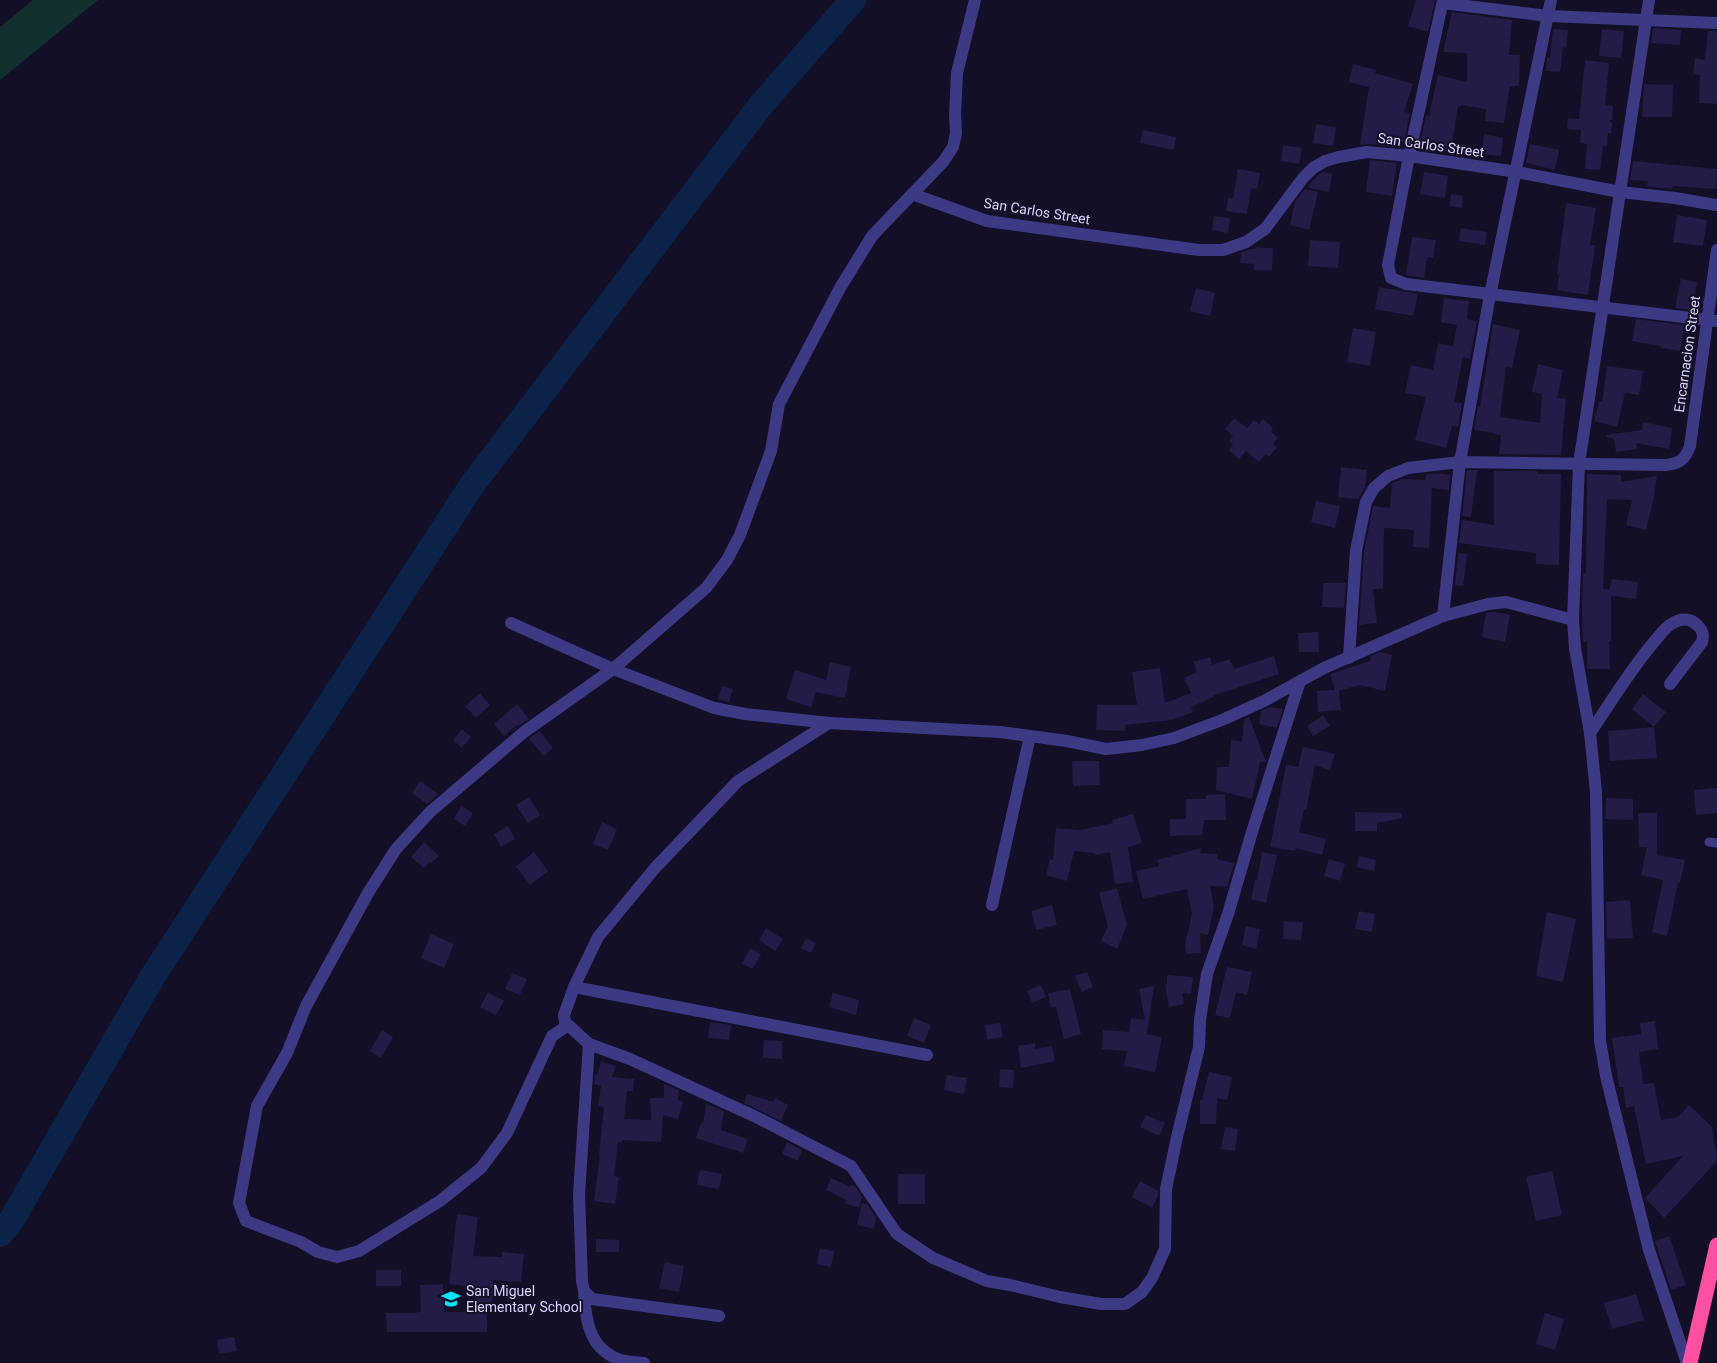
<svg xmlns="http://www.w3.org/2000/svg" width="1717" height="1363" viewBox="0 0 1717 1363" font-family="Roboto,sans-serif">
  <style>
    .green { fill: #12302f }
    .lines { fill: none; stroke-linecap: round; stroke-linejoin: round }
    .river { stroke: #0c2248; stroke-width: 26 }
    .building { fill: #241b47 }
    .lane { stroke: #3d3a85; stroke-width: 9 }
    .street { stroke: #3d3a85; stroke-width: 12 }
    .highway { stroke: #ff4fa3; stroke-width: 15 }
    .labels { text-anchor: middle; stroke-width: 4; stroke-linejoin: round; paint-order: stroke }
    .street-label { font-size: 14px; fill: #d9d4ff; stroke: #130f26 }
    .poi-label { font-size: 14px; fill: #d9d4ff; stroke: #130f26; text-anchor: start }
  </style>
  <rect width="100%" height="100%" fill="#130f26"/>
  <path class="green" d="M33,0H98L0,80V27Z"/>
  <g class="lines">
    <path class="river" d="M0,1234L11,1221L151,979L472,485L761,105L853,0"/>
  </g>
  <g class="building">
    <path d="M1416,0H1435L1428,32L1408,26Z"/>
    <path d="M1452,12L1512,20L1509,55H1520L1519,86H1510L1504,123L1485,121L1486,109L1461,105V107L1458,106L1451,150L1420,144L1426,115L1429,116L1438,75L1467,82V53L1443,52Z"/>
    <path d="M1653,28L1681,30L1680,45L1651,43Z"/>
    <path d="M1553,29L1568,30L1566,48L1563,47L1560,72L1546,71L1547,58H1550Z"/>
    <path d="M1602,29L1624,31L1621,58L1599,56Z"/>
    <path d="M1708,31H1717V104L1699,103L1700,75L1693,74L1695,58L1705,60Z"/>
    <path d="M1585,60L1609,63L1605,105L1613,106L1612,120H1610V122H1612L1611,133H1608L1607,146H1603L1600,170L1585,169L1587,144L1580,143L1581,130L1567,129L1568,118L1579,119Z"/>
    <path d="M1353,64L1376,70L1375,73L1413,84L1404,112L1410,113L1404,142L1400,141L1399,147L1368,144L1360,145L1369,87L1349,82Z"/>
    <path d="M1644,84L1673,85L1672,117H1642Z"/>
    <path d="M1316,124L1336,127L1333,146L1313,143Z"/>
    <path d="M1143,130L1176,137L1174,150L1140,143Z"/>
    <path d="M1484,134L1503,138L1501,156L1482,154Z"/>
    <path d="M1530,144L1559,150L1555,170L1526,163Z"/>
    <path d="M1283,145L1302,148L1299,164L1281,161Z"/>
    <path d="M1370,160L1397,163L1392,196L1366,192Z"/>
    <path d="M1633,161L1717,169L1716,189L1673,186L1672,189L1647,186L1648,181L1630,180Z"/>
    <path d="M1238,169L1260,173L1257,189L1251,188L1247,214L1226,211L1228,198H1233Z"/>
    <path d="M1322,172L1332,174L1329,192L1309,188L1310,183Z"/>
    <path d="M1424,172L1448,176L1445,198L1420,194Z"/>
    <path d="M1305,189L1318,192L1309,230L1290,225L1295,202Z"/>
    <path d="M1451,194L1463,196L1462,208L1449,206Z"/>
    <path d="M1566,203L1596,208L1590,245H1595L1588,295L1557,290L1559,275H1557Z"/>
    <path d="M1677,215L1707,220L1703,246L1673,242Z"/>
    <path d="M1214,216L1230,218L1228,233L1212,230Z"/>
    <path d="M1461,228L1487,232L1485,245L1459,241Z"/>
    <path d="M1412,237L1436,240L1433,258L1427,257L1424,278L1406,275Z"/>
    <path d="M1310,240L1340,242L1338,268L1308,266Z"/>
    <path d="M1255,247L1273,248L1272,271L1254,270V264L1240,263L1241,252L1251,249H1255Z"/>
    <path d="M1681,279L1697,282L1693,310L1675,308Z"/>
    <path d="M1379,287L1418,294L1413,316L1375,309Z"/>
    <path d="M1196,288L1215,293L1210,316L1190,311Z"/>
    <path d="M1444,298L1469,301L1467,319L1477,321L1470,359L1463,357L1454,402L1462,403L1458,427L1452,426L1446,448L1415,440L1426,397L1405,393L1411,365L1433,370L1438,343L1453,346L1457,325L1441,322Z"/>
    <path d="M1636,319L1684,325L1680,351L1661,348V346L1632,341Z"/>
    <path d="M1493,324L1520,330L1512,368L1506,366L1500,417L1540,423L1542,394L1532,392L1538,364L1563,370L1557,398L1566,399L1561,455L1499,454L1501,435L1494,434V433L1474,430L1478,406L1480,407Z"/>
    <path d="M1353,328L1376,332L1370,366L1347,362Z"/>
    <path d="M1607,366L1643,371L1639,395L1625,393L1617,427L1594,421L1599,401L1602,402Z"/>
    <path d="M1234,418L1247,428L1254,420L1259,424L1263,419L1273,428L1271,432L1278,438L1273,444L1277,447L1269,457L1266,454L1259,462L1246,451L1239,459L1229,450L1233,445L1229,441L1233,436L1225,429Z"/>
    <path d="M1643,422L1672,428L1669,449L1636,443L1637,449L1616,452L1614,439L1606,437V435L1642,430Z"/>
    <path d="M1341,467L1367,470L1365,488L1358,499L1338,497Z"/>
    <path d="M1467,470H1477L1471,517L1462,516Z"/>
    <path d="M1494,471H1537L1538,474H1561L1559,565L1536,564V553L1459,543L1462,520L1494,525Z"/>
    <path d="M1436,473L1450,475L1449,490L1432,488L1429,548L1413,547L1414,530L1384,528L1383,589H1373L1377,623L1359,625L1364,552L1373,506L1390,508L1392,483L1403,479L1425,480L1426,474Z"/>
    <path d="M1587,474L1621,475V482L1657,476L1654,497L1646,530L1626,525L1632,500L1607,499L1603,589L1609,590L1612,579L1638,582L1636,599L1611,596V641H1609L1610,669H1587V642H1583L1582,609L1583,573H1586Z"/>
    <path d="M1316,501L1340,506L1335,528L1311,522Z"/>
    <path d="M1458,553L1467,554L1463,586L1455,585Z"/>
    <path d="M1323,583H1346L1344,608L1322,607Z"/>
    <path d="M1493,612L1510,615L1505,642L1482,637L1486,613Z"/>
    <path d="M1318,632L1319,652H1299L1298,633Z"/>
    <path d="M1380,652L1392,655L1385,691L1359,685L1339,691L1341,710L1318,712L1317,691L1335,690L1330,674L1370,661L1371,656Z"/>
    <path d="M1274,656L1279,674L1212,696H1215L1191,707L1193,712L1172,720L1125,725V731L1096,730L1097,705H1137L1132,672L1160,668L1165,703L1191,693L1184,678L1197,672L1193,662L1210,657L1212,665L1230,659L1234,669Z"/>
    <path d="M830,662L851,667L845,698L816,692L811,707L786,699L795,670L826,680Z"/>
    <path d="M722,686L733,689L729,702L718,699Z"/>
    <path d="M480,693L490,705L476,718L465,706Z"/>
    <path d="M1643,694L1666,712L1654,727L1632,709Z"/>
    <path d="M517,704L529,719L518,726L517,725L504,736L494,724Z"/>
    <path d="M1270,707L1283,709L1277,728L1259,724L1261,711Z"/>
    <path d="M1323,715L1330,726L1313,736L1307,726Z"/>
    <path d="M1249,717L1266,762H1260L1252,799L1216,790L1217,767H1229L1231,740L1242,741L1244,719Z"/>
    <path d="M1654,727L1657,758L1610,761L1608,731Z"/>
    <path d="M462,729L471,737L462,748L453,740Z"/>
    <path d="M539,731L553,748L544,756L529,739Z"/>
    <path d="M1303,747L1335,754L1329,770L1315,765L1306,810L1304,809L1299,832L1326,839L1322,855L1296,848L1295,851L1270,847L1286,765L1298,767Z"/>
    <path d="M1072,761H1099L1100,785L1073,786Z"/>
    <path d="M420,781L438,794L427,804L412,793Z"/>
    <path d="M1717,788V813L1696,815L1694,790Z"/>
    <path d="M1225,794L1226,820H1204L1202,835L1170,836V819H1186V799H1206V795Z"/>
    <path d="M529,797L540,815L528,823L516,805Z"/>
    <path d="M1606,798L1633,799V820L1605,819Z"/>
    <path d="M461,806L473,813L465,826L454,819Z"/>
    <path d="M1355,812L1402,813V818L1377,823V831H1355Z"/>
    <path d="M1638,813H1657V855L1685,860L1680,883H1678L1667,936L1652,932L1663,880L1641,875L1647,847H1639Z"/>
    <path d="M1133,814L1142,843L1128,847L1133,882L1115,884L1110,852L1095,855L1094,853L1074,851L1067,881L1046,875L1050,859L1053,860L1056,828L1080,830L1113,823L1112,820Z"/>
    <path d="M602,822L617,829L608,850L593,844Z"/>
    <path d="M508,826L515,839L501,847L494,834Z"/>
    <path d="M424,842L439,856L431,863L429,862L424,868L411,857Z"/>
    <path d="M1201,848L1200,853L1218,854L1217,859L1234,863L1227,887L1210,886L1214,907L1208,935L1200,933L1201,953L1186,954L1185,944L1192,914L1187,889L1143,899L1136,871L1159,866L1157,860Z"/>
    <path d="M534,852L548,871L530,885L516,866Z"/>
    <path d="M1262,852L1277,855L1266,903L1251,899L1255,880H1257Z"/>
    <path d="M1359,856L1376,860L1374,871L1357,867Z"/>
    <path d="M1329,859L1345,864L1340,881L1324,876Z"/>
    <path d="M1117,888L1127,925L1117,949L1101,941L1108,926L1099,893Z"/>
    <path d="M1630,900L1633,938L1607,939L1606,902Z"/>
    <path d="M1052,905L1057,925L1036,930L1031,911Z"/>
    <path d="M1359,911L1375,914L1372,932L1355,929Z"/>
    <path d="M1547,912L1576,919L1563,982L1536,976Z"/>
    <path d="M1284,921L1303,922L1301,940L1283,939Z"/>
    <path d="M1246,926L1260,929L1256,949L1242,945Z"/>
    <path d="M766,928L783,939L775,951L759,940Z"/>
    <path d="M431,934L454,944L444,968L421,958Z"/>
    <path d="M806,938L816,943L811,953L801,948Z"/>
    <path d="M750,948L761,954L753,969L742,964Z"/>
    <path d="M1227,967L1252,972L1247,995L1236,992L1230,1018L1215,1015Z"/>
    <path d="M1087,972L1093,987L1082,992L1075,976Z"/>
    <path d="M512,973L527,979L520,995L505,989Z"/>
    <path d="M1167,975L1193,977L1191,994L1182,993L1184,1004L1169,1007L1165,984H1167Z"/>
    <path d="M1041,985L1046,997L1032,1003L1027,991Z"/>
    <path d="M1154,986L1147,1034L1162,1037L1155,1072L1124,1066L1127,1051L1102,1049L1103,1030L1129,1032L1131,1018L1145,1020L1139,989Z"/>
    <path d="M1070,989L1081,1034L1064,1039L1056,1007L1051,1008L1048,993Z"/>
    <path d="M488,992L504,1001L496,1015L480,1007Z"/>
    <path d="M833,993L859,1000L856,1015L829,1007Z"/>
    <path d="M914,1018L931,1025L924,1043L907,1036Z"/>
    <path d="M1655,1021L1658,1049L1639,1052L1643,1084L1654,1083L1661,1120L1678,1117L1689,1105L1712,1127L1717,1161L1664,1218L1645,1198L1683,1156L1646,1164L1634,1106L1626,1108L1623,1087H1619L1612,1038L1641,1034L1640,1023Z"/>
    <path d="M710,1022L731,1025L729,1040L708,1038Z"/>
    <path d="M1000,1023L1003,1037L987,1040L985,1025Z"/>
    <path d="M382,1030L393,1037L381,1058L370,1051Z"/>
    <path d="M764,1040L782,1041V1059L763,1058Z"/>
    <path d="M1035,1043V1049L1052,1046L1055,1061L1021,1068L1018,1046Z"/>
    <path d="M601,1062L616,1066L612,1077L634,1079L633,1091H627L624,1119L651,1120L650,1098H664V1084L679,1090L678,1100L683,1102L678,1119L663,1115L661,1142L622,1140L621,1143L618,1142L614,1176L619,1177L615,1204L594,1201L600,1155H599L604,1107L598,1106L601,1086L594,1084L595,1074L597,1075Z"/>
    <path d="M1000,1069L1014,1070L1013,1088L999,1087Z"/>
    <path d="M1209,1072L1232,1077L1227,1100L1217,1098L1216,1124H1200V1100H1202Z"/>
    <path d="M947,1075L967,1078L964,1094L944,1090Z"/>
    <path d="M747,1094L773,1102L775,1098L788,1105L781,1121L744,1103Z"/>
    <path d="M706,1104L724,1111L721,1130L748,1139L743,1153L696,1138L701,1123L703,1124Z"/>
    <path d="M1146,1115L1165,1123L1159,1136L1140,1127Z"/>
    <path d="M1225,1127L1238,1129L1235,1151L1221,1149Z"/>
    <path d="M787,1142L802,1150L798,1161L782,1154Z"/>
    <path d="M700,1170L722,1174L719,1189L697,1185Z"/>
    <path d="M1552,1171L1562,1215L1536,1221L1526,1177Z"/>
    <rect x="898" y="1174" width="27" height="30"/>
    <path d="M831,1178L850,1187L851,1185L855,1186L862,1197L859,1208L845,1203L846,1200L826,1190Z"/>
    <path d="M1140,1181L1158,1191V1196L1152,1208L1132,1197Z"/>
    <path d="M862,1203L867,1204L876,1218L874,1229L857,1225Z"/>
    <path d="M457,1214L478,1217L473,1256L502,1257V1252L524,1254L521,1282L493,1280L492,1309H487V1332H387L386,1313H417V1312H421L420,1285L443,1284L444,1312H474V1287L449,1284Z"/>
    <path d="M1669,1236L1686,1285L1671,1290L1655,1241Z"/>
    <path d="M596,1239L619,1240V1252H596Z"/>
    <path d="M820,1248L834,1251L831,1267L817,1264Z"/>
    <path d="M665,1262L684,1266L679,1292L659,1288Z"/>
    <rect x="376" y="1270" width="25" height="16"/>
    <path d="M1636,1294L1644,1320L1612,1329L1604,1303Z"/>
    <path d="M1545,1313L1564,1319L1555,1350L1536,1344Z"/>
    <path d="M234,1337L237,1351L219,1354L217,1340Z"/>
  </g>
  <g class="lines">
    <path class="lane" d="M1709,842L1717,843"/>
    <g class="street">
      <path d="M1443,0L1409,156L1388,265L1391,278L1406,284L1717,321"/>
      <path d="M1649,0L1579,464L1573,620L1575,648L1590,733L1596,792L1600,1040L1606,1076L1649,1250L1687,1363"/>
      <path d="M1443,3L1548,16L1717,23"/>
      <path d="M912,194L987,221L1199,250H1223L1246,242L1265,229L1303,178L1313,168L1325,161L1339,157L1367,152L1409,156L1517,172L1620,192L1675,198L1717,205"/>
      <path d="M1443,616L1460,462L1490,295L1551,0"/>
      <path d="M511,623L613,669L714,708L745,714L829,723L1000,732L1067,741L1106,749L1142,745L1174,738L1222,720L1264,701L1324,668L1443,616L1488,604L1506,602L1573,620"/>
      <path d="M1349,658L1356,551L1366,502L1374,488L1388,476L1408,468L1460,462L1665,465C1679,464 1685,460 1690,446L1717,250"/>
      <path d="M829,723L738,781L655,868L598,937L574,987L564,1015L565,1022L589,1044L630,1059L754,1116L851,1166L897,1234L933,1258L987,1281L1010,1285L1060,1297L1101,1304H1125L1142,1292L1152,1278L1165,1249L1166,1189L1177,1137L1199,1047L1200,1020L1207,974L1228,914L1252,832L1300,681"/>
      <path d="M1590,733C1611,702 1630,670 1654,642C1660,635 1665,627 1673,623C1681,618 1691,618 1697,625C1703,630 1704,635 1702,642L1670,684"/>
      <path d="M992,905L1030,736"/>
      <path d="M574,987L927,1055"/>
      <path d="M567,1026L552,1036L507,1133L481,1168L440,1201L359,1251L337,1257L318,1252L301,1242L246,1221L239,1203L257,1106L287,1053L306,1006L368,893L396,849L430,812L524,732L613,669L706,588L727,560L740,535L771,451L779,404L840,288L872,236L943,162L953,147L956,133L955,115L957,73L975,0"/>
      <path d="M589,1044L579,1194L582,1281L584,1291L592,1299L719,1316"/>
      <path d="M584,1291C585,1319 589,1350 621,1360C628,1362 637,1362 644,1363"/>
    </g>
    <path class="highway" d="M1690,1363L1717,1245"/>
  </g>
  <defs>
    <g id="school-bare" transform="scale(1.5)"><path d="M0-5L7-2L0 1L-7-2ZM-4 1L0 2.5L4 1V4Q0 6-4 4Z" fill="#00e5ff" stroke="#130f26" stroke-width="2.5" paint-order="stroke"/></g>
  </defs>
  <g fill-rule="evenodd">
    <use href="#school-bare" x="451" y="1299"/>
  </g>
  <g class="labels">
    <g class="street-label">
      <text transform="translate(1431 145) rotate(8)" y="5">San Carlos Street</text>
      <text transform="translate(1037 211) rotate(9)" y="5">San Carlos Street</text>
      <text transform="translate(1687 354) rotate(-82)" y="5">Encarnacion Street</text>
    </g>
    <g class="poi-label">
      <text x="466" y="1296">San Miguel<tspan x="466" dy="16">Elementary School</tspan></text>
    </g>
  </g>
</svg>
